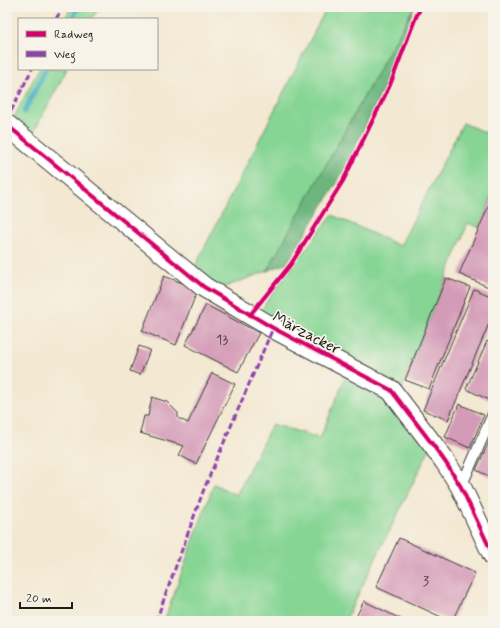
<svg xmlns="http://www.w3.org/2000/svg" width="500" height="628" viewBox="0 0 500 628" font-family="Mynerve,sans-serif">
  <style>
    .green { fill: #86d594; stroke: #517858 }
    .forest { fill: #6cb67e; stroke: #44694d }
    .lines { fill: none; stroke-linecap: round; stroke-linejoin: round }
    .stream { stroke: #40adbf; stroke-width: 5 }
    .building { fill: #d49bb8 }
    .service-casing { stroke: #3c3b37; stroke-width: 12 }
    .minor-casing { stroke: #3c3b37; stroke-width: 22 }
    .service { stroke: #fff; stroke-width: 10 }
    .minor { stroke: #fff; stroke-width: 20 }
    .quiet { stroke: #8e44ad; stroke-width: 3; stroke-dasharray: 6 3; stroke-linecap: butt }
    .cycleway-casing { stroke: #f7f3e8; stroke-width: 6 }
    .cycleway { stroke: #d6006c; stroke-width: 4 }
    .labels { text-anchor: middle; stroke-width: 3.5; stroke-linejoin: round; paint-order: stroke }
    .number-label { font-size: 14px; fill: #4a3c43 }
    .street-label { font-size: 16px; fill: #1c1c1c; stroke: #f7f3e8 }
  </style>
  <rect width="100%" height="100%" fill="#f7f3e8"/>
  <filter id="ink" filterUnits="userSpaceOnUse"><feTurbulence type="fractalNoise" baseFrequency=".025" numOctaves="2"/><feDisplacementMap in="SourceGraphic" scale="8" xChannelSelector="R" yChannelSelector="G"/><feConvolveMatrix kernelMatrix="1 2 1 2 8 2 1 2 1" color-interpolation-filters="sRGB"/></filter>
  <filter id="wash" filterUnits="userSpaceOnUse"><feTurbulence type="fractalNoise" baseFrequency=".012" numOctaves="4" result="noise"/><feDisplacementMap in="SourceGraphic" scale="16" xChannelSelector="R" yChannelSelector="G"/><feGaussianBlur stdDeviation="0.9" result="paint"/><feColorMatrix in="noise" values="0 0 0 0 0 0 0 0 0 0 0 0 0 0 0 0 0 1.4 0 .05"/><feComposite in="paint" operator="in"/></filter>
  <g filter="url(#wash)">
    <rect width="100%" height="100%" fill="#f3e8d1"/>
    <g class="green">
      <path d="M71,7H99L92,19H65Z"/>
      <path d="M327,7H414L267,271L217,290L193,270Z"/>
      <path d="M39,69H67L25,149L14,141L7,159V131Z"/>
      <path d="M463,123L493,136V193L480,228L468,223L399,396L434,440L345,621H164L214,484L236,495L272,424L320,438L352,361L260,313L270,296L332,215L400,246Z"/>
    </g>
    <path class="forest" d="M414,7L384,87L337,183L287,263L267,271Z"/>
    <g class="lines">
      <g class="stream">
        <path d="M72,19L78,7"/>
        <path d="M24,112L46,69"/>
        <path d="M7,150V149"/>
      </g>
    </g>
    <g id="blocks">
      <g class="building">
        <path d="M493,196V289L459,274Z"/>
        <path d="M164,276L198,289L176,345L142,331Z"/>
        <path d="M446,278L470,287L429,389L405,380Z"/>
        <path d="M474,289L493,297V314L448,420L423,410Z"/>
        <path d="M206,305L259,333L238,372L185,345Z"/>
        <path d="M487,341L493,343V402L466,389Z"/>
        <path d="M139,346L150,350L140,375L130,371Z"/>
        <path d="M212,373L235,384L196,464L179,455L184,446L140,433L144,416H148L152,397L167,402L178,413V418L188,423Z"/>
        <path d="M459,404L484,415L470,448L445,437Z"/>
        <path d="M493,433V478L476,470Z"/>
        <path d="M399,538L475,573L452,621H450L376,587Z"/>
        <path d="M364,601L405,621H354Z"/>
      </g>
    </g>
  </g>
  <g filter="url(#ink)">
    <use href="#blocks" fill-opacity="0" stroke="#3c3b37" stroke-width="1"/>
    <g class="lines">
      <g class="service-casing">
        <path id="service" d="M461,487L493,414"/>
      </g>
      <g class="minor-casing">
        <path id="minor" d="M7,125L204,287L273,328L391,390L433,445L446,463L461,487L493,555"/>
      </g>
      <use href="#service" class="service"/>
      <use href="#minor" class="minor"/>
      <g class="quiet">
        <path d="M56,19L63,7"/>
        <path d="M7,119L32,69"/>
        <path d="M156,621L204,489L273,328"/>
      </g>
      <g class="cycleway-casing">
        <g id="cycleway">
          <path d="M7,125L204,287L273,328L391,390L433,445L446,463L461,487L493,555"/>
          <path d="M250,315L291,264L343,181L390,85L416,17L421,7"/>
        </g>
      </g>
      <use href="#cycleway" class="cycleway"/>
    </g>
  </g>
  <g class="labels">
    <g class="number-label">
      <text x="222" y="344">13</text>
      <text x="426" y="585">3</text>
    </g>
    <g class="street-label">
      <text transform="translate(307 332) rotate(28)" y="6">Märzacker</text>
    </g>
  </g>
  <rect width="500" height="628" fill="none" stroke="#f7f3e8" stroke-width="24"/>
  <rect x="18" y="18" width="140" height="52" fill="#f7f3e8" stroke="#9f9d96"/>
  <rect x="26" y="31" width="20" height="6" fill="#d6006c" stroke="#9f9d96"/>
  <text x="54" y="38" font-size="12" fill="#1c1c1c">Radweg</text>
  <rect x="26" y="51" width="20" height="6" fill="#8e44ad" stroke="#9f9d96"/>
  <text x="54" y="58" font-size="12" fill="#1c1c1c">Weg</text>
  <path d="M20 602v6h52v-6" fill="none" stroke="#1c1c1c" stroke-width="2"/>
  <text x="26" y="602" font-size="12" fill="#1c1c1c" stroke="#f7f3e8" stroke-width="3" paint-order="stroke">20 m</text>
</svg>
